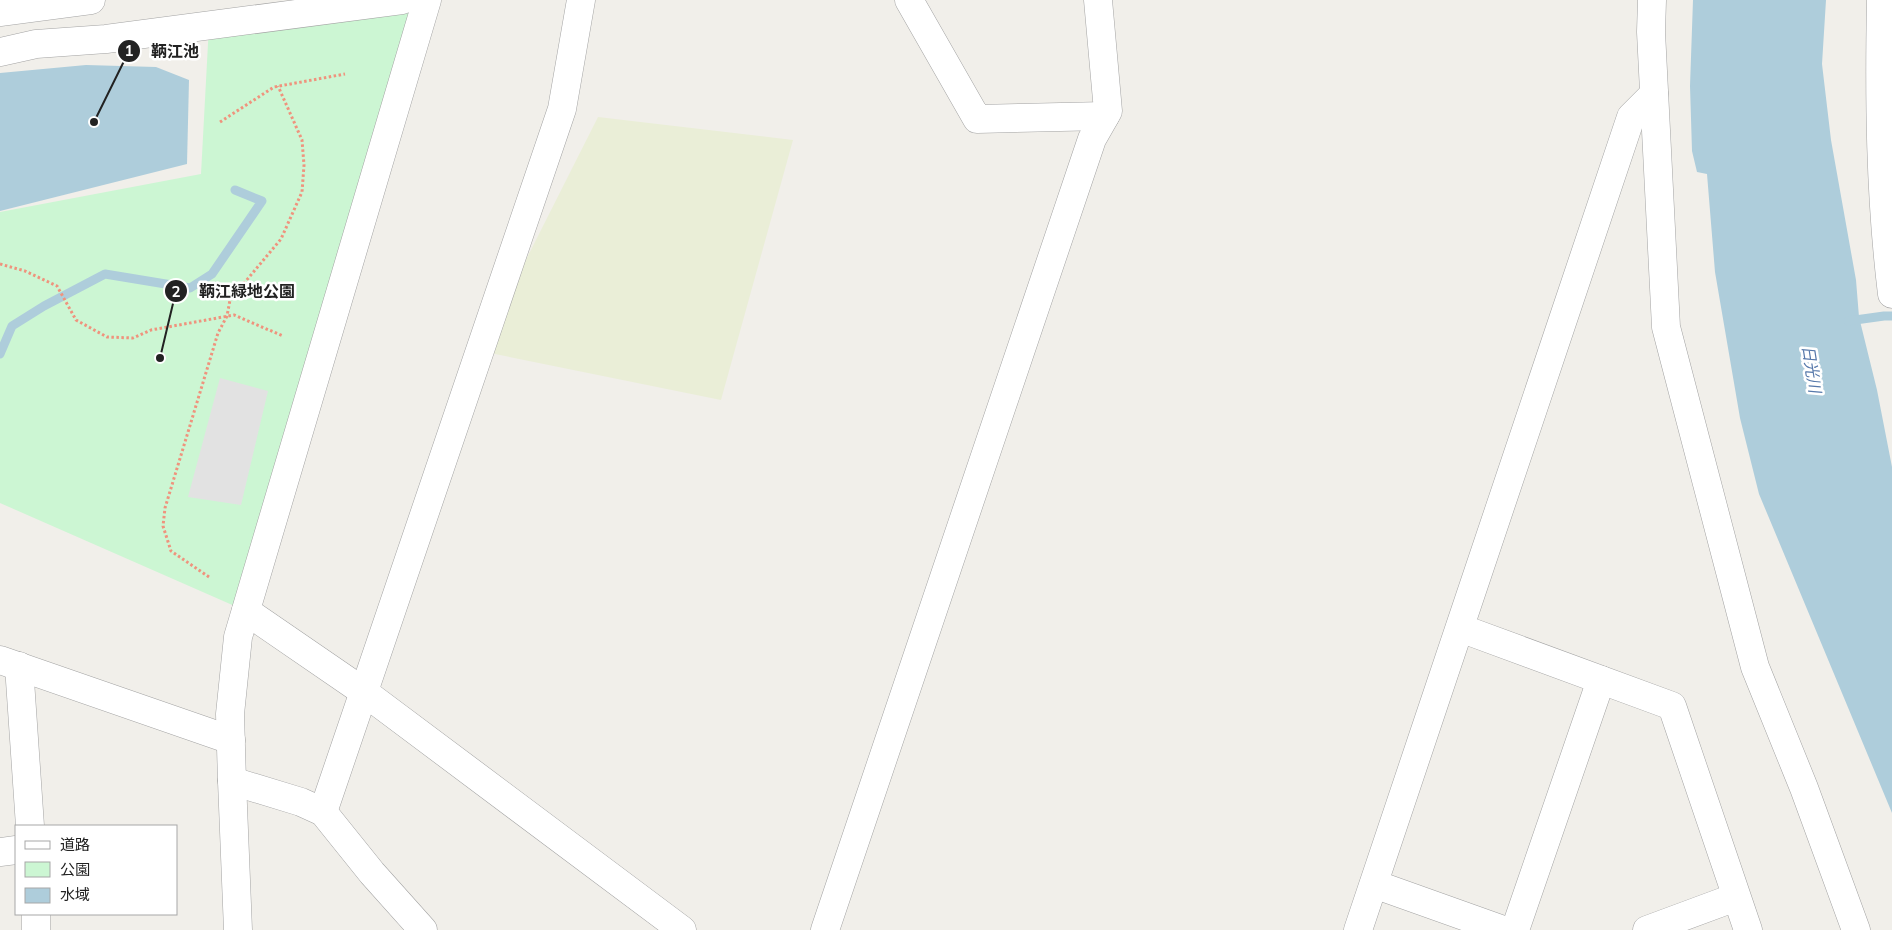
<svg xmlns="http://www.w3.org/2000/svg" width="1892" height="930" viewBox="0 0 1892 930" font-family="Mulish,'Noto Sans JP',sans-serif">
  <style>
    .farmland { fill: #eaeed7 }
    .park { fill: #ccf6d3 }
    .parking { fill: #e2e2e2 }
    .water { fill: #aecddb }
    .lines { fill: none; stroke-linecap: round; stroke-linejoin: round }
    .stream { stroke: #aecddb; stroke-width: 9 }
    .minor-casing { stroke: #a3a3a3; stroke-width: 29 }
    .path { stroke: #ef937d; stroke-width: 3; stroke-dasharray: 2.5 2.5; stroke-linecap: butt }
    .minor { stroke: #fff; stroke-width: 28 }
    .labels { text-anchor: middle; stroke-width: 5; stroke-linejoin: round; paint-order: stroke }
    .water-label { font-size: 16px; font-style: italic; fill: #5678aa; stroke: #fff }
    .leader { fill: none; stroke: #222; stroke-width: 2 }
    .callout-dot { fill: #222; stroke: #fff; stroke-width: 2 }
    .mark-label { font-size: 15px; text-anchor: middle; font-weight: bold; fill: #fff }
    .callout-label { font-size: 16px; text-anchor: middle; font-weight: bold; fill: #222; stroke: #fff; stroke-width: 5; stroke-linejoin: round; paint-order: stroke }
  </style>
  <rect width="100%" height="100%" fill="#f1efea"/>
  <path class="farmland" d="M598,117L793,140L721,400L480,351Z"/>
  <path class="park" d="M427,0L246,611L0,503V212L201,174L209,25Z"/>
  <path class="parking" d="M220,378L268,391L241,505L188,497Z"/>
  <g class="water">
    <path d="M1693,0H1826L1822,64L1831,140L1856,280L1859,317L1877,390L1892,467V813L1759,494L1740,418L1715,272L1707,174L1697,172L1692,151L1690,86Z"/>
    <path d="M86,65L156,67L189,80L187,164L0,211V73Z"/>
  </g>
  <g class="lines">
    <g class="stream">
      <path d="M1848,321L1884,316H1892"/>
      <path d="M0,354L12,326L44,306L105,274L190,288L212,274L262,201L235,190"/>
    </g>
    <g class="minor-casing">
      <g id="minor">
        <path d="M909,0L977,119L1105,116"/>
        <path d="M1652,0L1651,32L1666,327L1755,667L1804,788L1856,930"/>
        <path d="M1881,0C1879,98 1880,196 1892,294"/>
        <path d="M0,12L91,0"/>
        <path d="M0,52L36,44L106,39L402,0"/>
        <path d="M246,611L364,692L682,930"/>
        <path d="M1460,628L1672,706L1748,930"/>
        <path d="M0,660L231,740"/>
        <path d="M19,666L30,826"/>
        <path d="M232,781L301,802L323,812L372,873L423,930"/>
        <path d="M323,812L562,109L581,0"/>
        <path d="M0,852L16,850"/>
        <path d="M1374,884L1503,930"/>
        <path d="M36,930V914"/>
        <path d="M238,930L232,781L230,714L238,637L427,0"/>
        <path d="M825,930L1092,139L1108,111L1098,0"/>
        <path d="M1358,930L1631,117L1654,94"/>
        <path d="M1515,930L1601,680"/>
        <path d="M1647,930L1736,897"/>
      </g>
    </g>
    <g class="path">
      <path d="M220,122L274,87L345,74"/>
      <path d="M0,264L25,271L57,286L76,320L107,337L133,338L151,330L234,315L283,336"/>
      <path d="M209,577L171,551L163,526L165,508L218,333L227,316L230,300L281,239L302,192L304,165L302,140L278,86"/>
    </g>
    <use href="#minor" class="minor"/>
  </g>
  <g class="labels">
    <g class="water-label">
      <text transform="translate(1812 369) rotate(81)" y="6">日光川</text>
    </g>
  </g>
  <path class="leader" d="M94 122L129 51M160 358L176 291"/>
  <g class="callout-dot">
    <circle cx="94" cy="122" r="5"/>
    <circle cx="160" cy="358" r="5"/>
    <circle cx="129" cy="51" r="12"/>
    <circle cx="176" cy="291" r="12"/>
  </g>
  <g class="mark-label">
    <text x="129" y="56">1</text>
    <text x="176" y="297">2</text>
  </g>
  <g class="callout-label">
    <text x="175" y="57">鞆江池</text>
    <text x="247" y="297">鞆江緑地公園</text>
  </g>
  <rect x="15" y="825" width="162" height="90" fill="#ffffff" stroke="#a7a7a7"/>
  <rect x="25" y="841" width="25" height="8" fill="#ffffff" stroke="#a7a7a7"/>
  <text x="60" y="850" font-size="15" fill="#222222">道路</text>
  <rect x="25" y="862" width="25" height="15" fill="#ccf6d3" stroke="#a7a7a7"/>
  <text x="60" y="875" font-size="15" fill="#222222">公園</text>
  <rect x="25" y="888" width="25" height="15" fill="#aecddb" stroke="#a7a7a7"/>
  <text x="60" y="900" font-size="15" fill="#222222">水域</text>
</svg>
